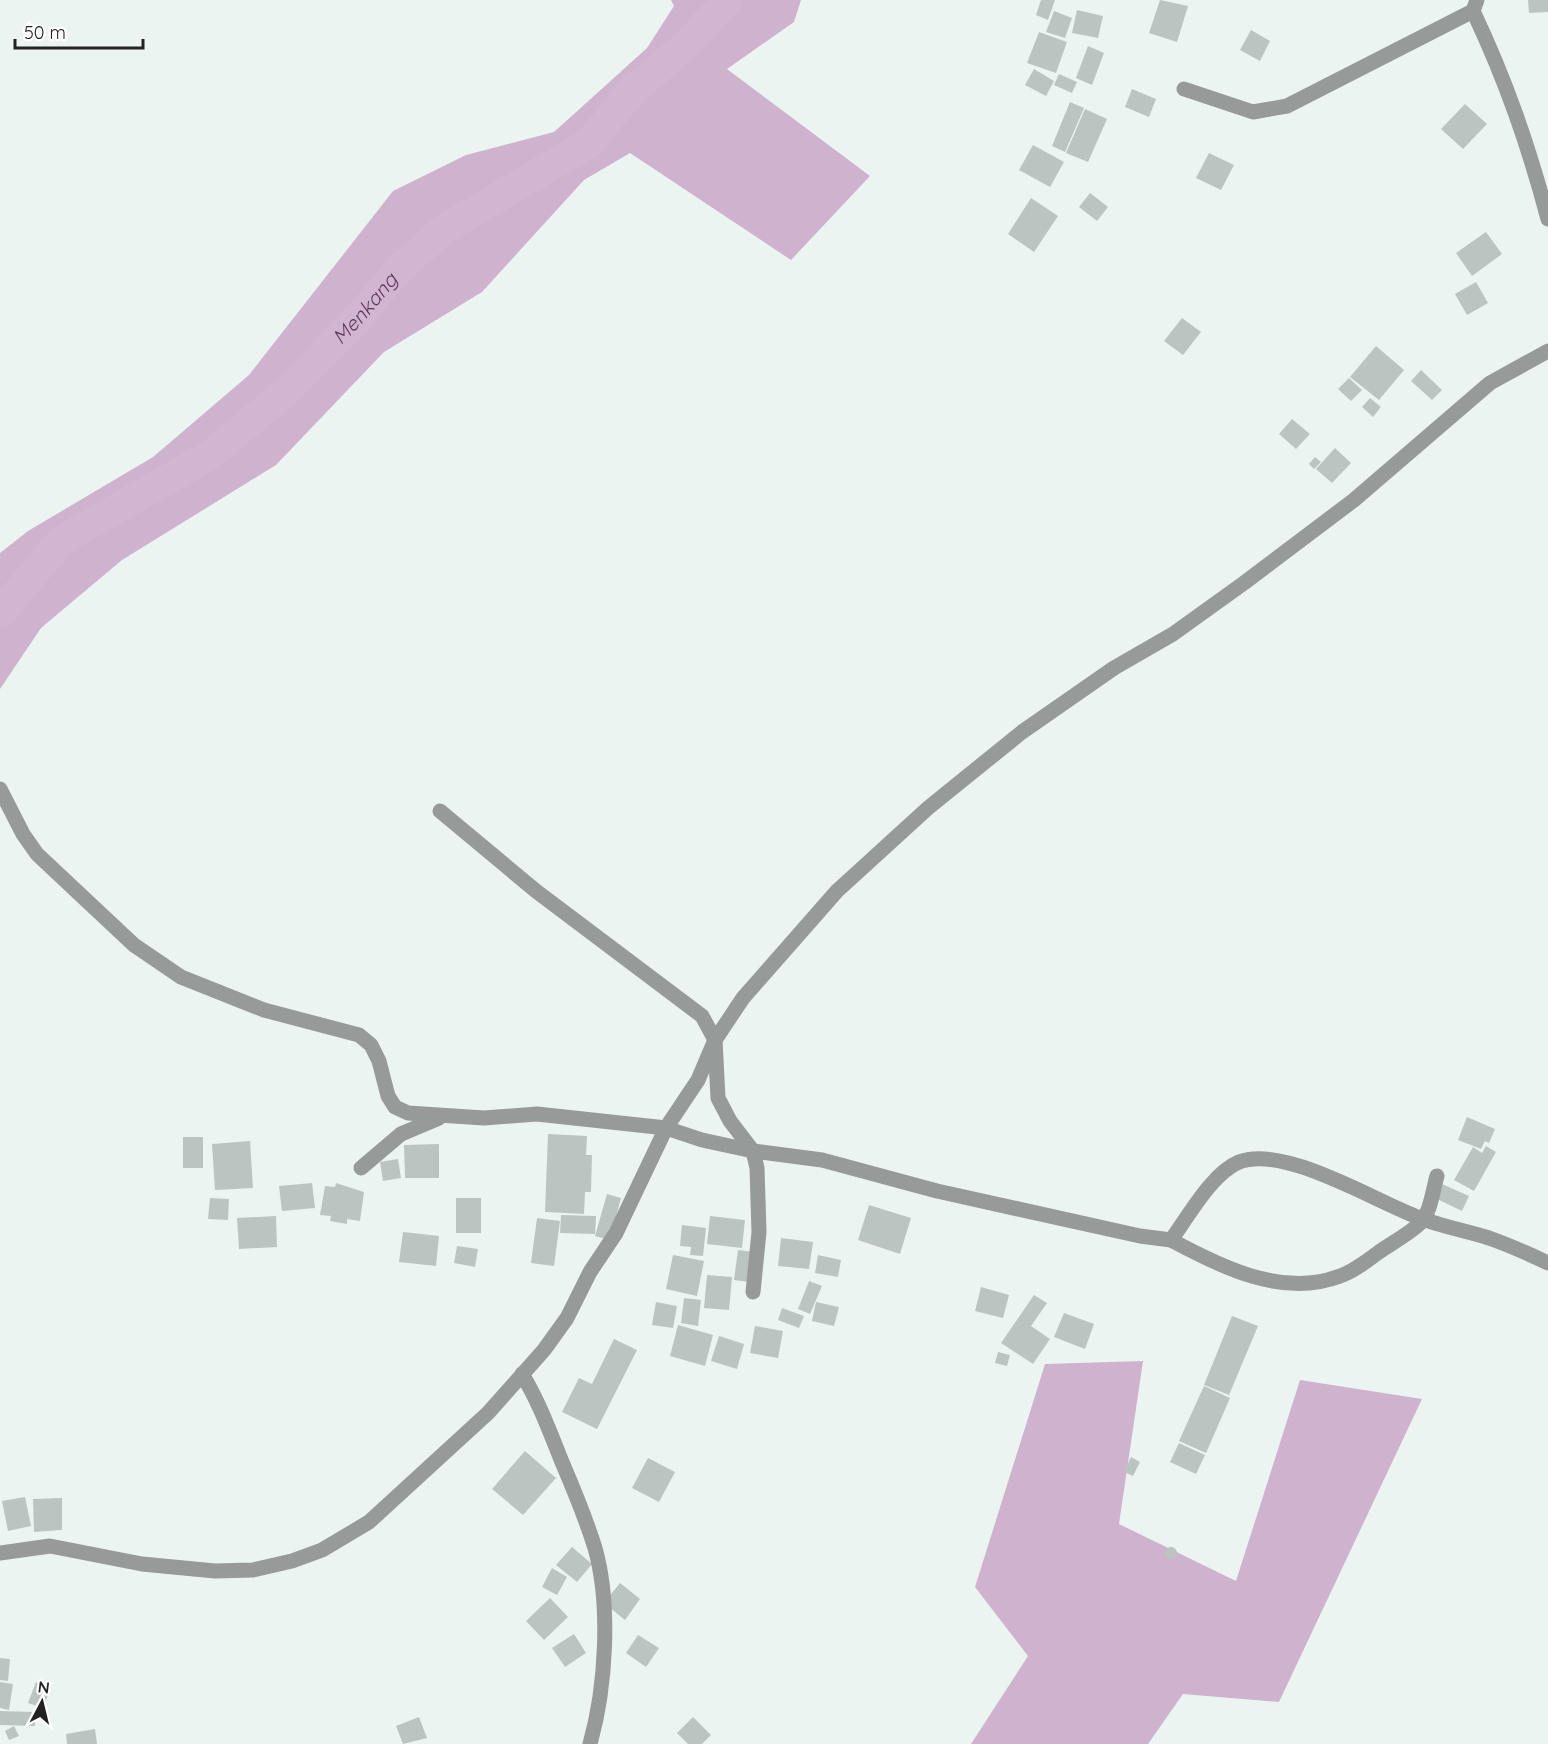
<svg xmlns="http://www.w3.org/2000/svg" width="1548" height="1744" viewBox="0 0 1548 1744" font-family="Quicksand,sans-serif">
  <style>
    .forest { fill: #cfb3ce }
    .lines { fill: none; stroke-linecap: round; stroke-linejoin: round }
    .river { stroke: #d2b6d1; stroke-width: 30 }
    .building { fill: #bcc4c1 }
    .minor { stroke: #969a99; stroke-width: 15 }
    .tertiary { stroke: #969a99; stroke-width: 15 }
    .labels { text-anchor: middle; stroke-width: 5; stroke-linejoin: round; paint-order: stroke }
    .water-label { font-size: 20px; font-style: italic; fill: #5e375d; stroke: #fff }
  </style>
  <rect width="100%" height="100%" fill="#ecf4f1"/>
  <g class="forest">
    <path d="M671,0H801L794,22L727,69L870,176L791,260L630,153L584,180L482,292L384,352L276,465L122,560L41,628L0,689V553L28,531L153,457L249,375L393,191L466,155L554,132L647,48L674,6Z"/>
    <path d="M1143,1361L1119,1524L1236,1581L1300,1380L1422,1399L1279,1702L1183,1694L1148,1744H971L1028,1656L975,1587L1045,1364Z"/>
  </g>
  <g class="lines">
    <path class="river" id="s1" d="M0,613L62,540L210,455L288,390L358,318L398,270L443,230L589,143L632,91L684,47L728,0"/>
  </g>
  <g class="building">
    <path d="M1041,0H1055L1048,20L1036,15Z"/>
    <path d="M1160,0L1188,6L1177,42L1149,33Z"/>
    <path d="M1528,0H1548V12L1529,13Z"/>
    <path d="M1077,10L1103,16L1098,38L1072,33Z"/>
    <path d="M1054,11L1072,18L1065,38L1046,32Z"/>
    <path d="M1251,30L1270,41L1260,61L1240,50Z"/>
    <path d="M1039,32L1067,42L1056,73L1027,63Z"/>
    <path d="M1088,46L1104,53L1092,85L1076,78Z"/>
    <path d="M1034,69L1054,81L1046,96L1025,85Z"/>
    <path d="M1059,74L1077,82L1072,93L1054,85Z"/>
    <path d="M1132,89L1156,99L1149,117L1125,107Z"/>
    <path d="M1070,102L1084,108L1065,152L1052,146Z"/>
    <path d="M1465,104L1487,124L1463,149L1441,129Z"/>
    <path d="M1085,109L1107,119L1088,162L1066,153Z"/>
    <path d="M1033,145L1064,162L1050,187L1019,170Z"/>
    <path d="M1209,153L1234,165L1221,190L1196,178Z"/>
    <path d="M1090,193L1108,207L1097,221L1079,207Z"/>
    <path d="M1031,198L1058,216L1034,252L1008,234Z"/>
    <path d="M1486,232L1502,254L1472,276L1456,253Z"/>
    <path d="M1476,282L1488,303L1467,315L1455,294Z"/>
    <path d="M1182,318L1201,332L1183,355L1164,341Z"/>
    <path d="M1376,346L1404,370L1379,400L1350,377Z"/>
    <path d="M1421,370L1442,390L1432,400L1411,381Z"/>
    <path d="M1349,378L1362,390L1351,401L1338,389Z"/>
    <path d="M1370,398L1381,407L1373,417L1362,407Z"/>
    <path d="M1292,419L1310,434L1296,449L1279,434Z"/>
    <path d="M1335,448L1351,463L1332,483L1316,469Z"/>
    <path d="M1315,457L1321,462L1314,469L1309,464Z"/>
    <path d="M1467,1117L1495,1129L1489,1143L1485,1141L1481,1149L1458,1140Z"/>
    <path d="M548,1134L587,1136L586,1155H592L591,1192H585L584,1214L545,1212Z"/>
    <rect x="183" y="1137" width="20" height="31"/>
    <path d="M250,1141L253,1188L215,1190L212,1144Z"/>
    <path d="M439,1144V1178H405L404,1145Z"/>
    <path d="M1486,1146L1496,1152L1474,1191L1454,1180L1473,1147L1482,1153Z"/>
    <path d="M398,1159L401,1178L383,1181L380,1162Z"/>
    <path d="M312,1183L315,1208L282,1211L279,1186Z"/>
    <path d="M336,1183L364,1192L360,1221L347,1219V1224L330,1221L331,1216L320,1215L325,1186L335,1187Z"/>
    <path d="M1442,1184L1469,1196L1462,1211L1435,1198Z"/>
    <path d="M607,1194L621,1198L610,1240L595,1236Z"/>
    <path d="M210,1198L229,1199L228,1220L208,1219Z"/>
    <rect x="456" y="1198" width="25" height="35"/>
    <path d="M869,1205L911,1218L900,1254L858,1240Z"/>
    <path d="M561,1215L596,1216L595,1234L560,1233Z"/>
    <path d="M276,1216L277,1247L239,1249L237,1218Z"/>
    <path d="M710,1216L745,1220L742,1248L707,1244Z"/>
    <path d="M537,1218L560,1221L554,1266L531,1263Z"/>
    <path d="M682,1225L706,1228L703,1256L690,1255L691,1247L680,1246Z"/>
    <path d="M403,1232L439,1236L436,1266L399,1262Z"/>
    <path d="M781,1238L813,1242L809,1269L778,1266Z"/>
    <path d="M457,1246L478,1249L475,1267L454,1263Z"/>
    <path d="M738,1250L753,1252L749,1282L734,1280Z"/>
    <path d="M673,1255L704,1261L697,1296L666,1289Z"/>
    <path d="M818,1255L841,1260L838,1277L815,1273Z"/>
    <path d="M707,1275L732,1277L729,1310L704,1308Z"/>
    <path d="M809,1281L822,1286L810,1314L798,1309Z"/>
    <path d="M981,1287L1009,1295L1003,1318L975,1311Z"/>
    <path d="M1034,1295L1047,1303L1031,1326L1050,1339L1033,1364L1001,1343Z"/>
    <path d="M684,1298L701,1300L698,1326L681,1323Z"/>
    <path d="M656,1302L677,1306L673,1328L652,1325Z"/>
    <path d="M816,1302L839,1307L834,1326L812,1321Z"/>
    <path d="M782,1308L804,1316L799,1328L778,1320Z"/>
    <path d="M1064,1313L1094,1324L1085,1349L1054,1337Z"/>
    <path d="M1232,1316L1258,1326L1229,1395L1204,1385Z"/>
    <path d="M678,1325L713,1335L705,1366L670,1356Z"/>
    <path d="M755,1326L783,1331L778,1358L750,1353Z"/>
    <path d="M719,1336L744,1344L737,1369L711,1361Z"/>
    <path d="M614,1339L637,1350L597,1429L562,1412L579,1378L592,1384Z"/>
    <path d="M998,1352L1010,1355L1007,1366L995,1363Z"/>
    <path d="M1204,1386L1230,1398L1206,1453L1179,1441Z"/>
    <path d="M1179,1443L1205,1455L1196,1474L1170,1462Z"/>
    <path d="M525,1451L556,1478L523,1515L492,1489Z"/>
    <path d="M1131,1457L1140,1462L1133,1476L1124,1472Z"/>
    <path d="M648,1458L675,1472L659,1502L632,1488Z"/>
    <path d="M25,1497L31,1526L8,1531L2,1501Z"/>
    <path d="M62,1498V1530L34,1532L33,1499Z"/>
    <path d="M572,1547L592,1564L577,1582L556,1565Z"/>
    <circle cx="1171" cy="1553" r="6"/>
    <path d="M552,1568L567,1577L557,1595L542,1587Z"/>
    <path d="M620,1583L640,1599L625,1620L604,1603Z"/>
    <path d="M550,1598L568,1617L544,1640L526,1621Z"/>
    <path d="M574,1634L586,1653L565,1667L552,1648Z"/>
    <path d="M638,1635L659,1648L646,1667L626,1653Z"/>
    <path d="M0,1658L10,1659L8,1681L0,1680Z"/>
    <path d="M0,1682L13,1684L9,1710L0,1708Z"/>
    <path d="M36,1682L51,1687L43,1708L28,1703Z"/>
    <path d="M0,1711L35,1712V1726L0,1725Z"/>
    <path d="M419,1717L427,1738L403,1744L396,1726Z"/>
    <path d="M693,1717L711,1735L702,1744H688L677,1733Z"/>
    <path d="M14,1726L19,1736L9,1740L5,1731Z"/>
    <path d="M95,1729L97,1744H67L66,1734Z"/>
  </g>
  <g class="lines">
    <g class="minor">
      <path d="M1477,0L1473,11C1506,81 1528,144 1548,219"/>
      <path d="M1184,89L1253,112L1287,106L1473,11"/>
      <path d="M0,789L23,834L37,854L134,945L181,977L264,1010L359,1035L371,1045L379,1061L388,1096L395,1107L408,1113L484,1118L537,1114L666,1128L702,1140L753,1151L822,1160L937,1191L1140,1236L1171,1240C1188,1217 1212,1173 1239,1162C1285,1144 1379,1204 1423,1219C1444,1227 1467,1231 1489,1238C1509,1245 1529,1254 1548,1263"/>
      <path d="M440,811L536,891L702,1016L715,1040L718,1098L730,1121L753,1151L757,1168L759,1232L753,1292"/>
      <path d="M361,1168L401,1134L439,1118"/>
      <path d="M1171,1240C1221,1267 1283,1298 1340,1276C1354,1271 1367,1261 1379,1252C1390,1244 1416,1230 1423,1220C1431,1209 1433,1189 1437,1176"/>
      <path d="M522,1374C539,1402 550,1432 562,1462C574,1490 586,1519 595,1548C611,1605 606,1687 590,1744"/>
    </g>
    <path class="tertiary" d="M0,1553L50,1546L142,1564L215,1571L253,1570L292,1561L322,1550L369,1522L488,1413L544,1350L567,1318L590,1272L616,1233L666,1128L698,1080L715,1040L743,998L837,891L928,808L1022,732L1114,668L1173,634L1244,583L1354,500L1490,383L1548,351"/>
  </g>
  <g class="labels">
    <g class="water-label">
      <text dy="7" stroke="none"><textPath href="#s1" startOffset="480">Menkang</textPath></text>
    </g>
  </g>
  <g transform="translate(42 1702) rotate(7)" stroke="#ffffff" stroke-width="4.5" paint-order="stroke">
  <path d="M0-4.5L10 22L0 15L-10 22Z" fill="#212322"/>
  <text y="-9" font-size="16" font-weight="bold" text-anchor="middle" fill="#212322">N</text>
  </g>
  <path d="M15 39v9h128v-9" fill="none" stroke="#212322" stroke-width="3"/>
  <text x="24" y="39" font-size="18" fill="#212322" stroke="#ffffff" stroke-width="4.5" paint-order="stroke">50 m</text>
</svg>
